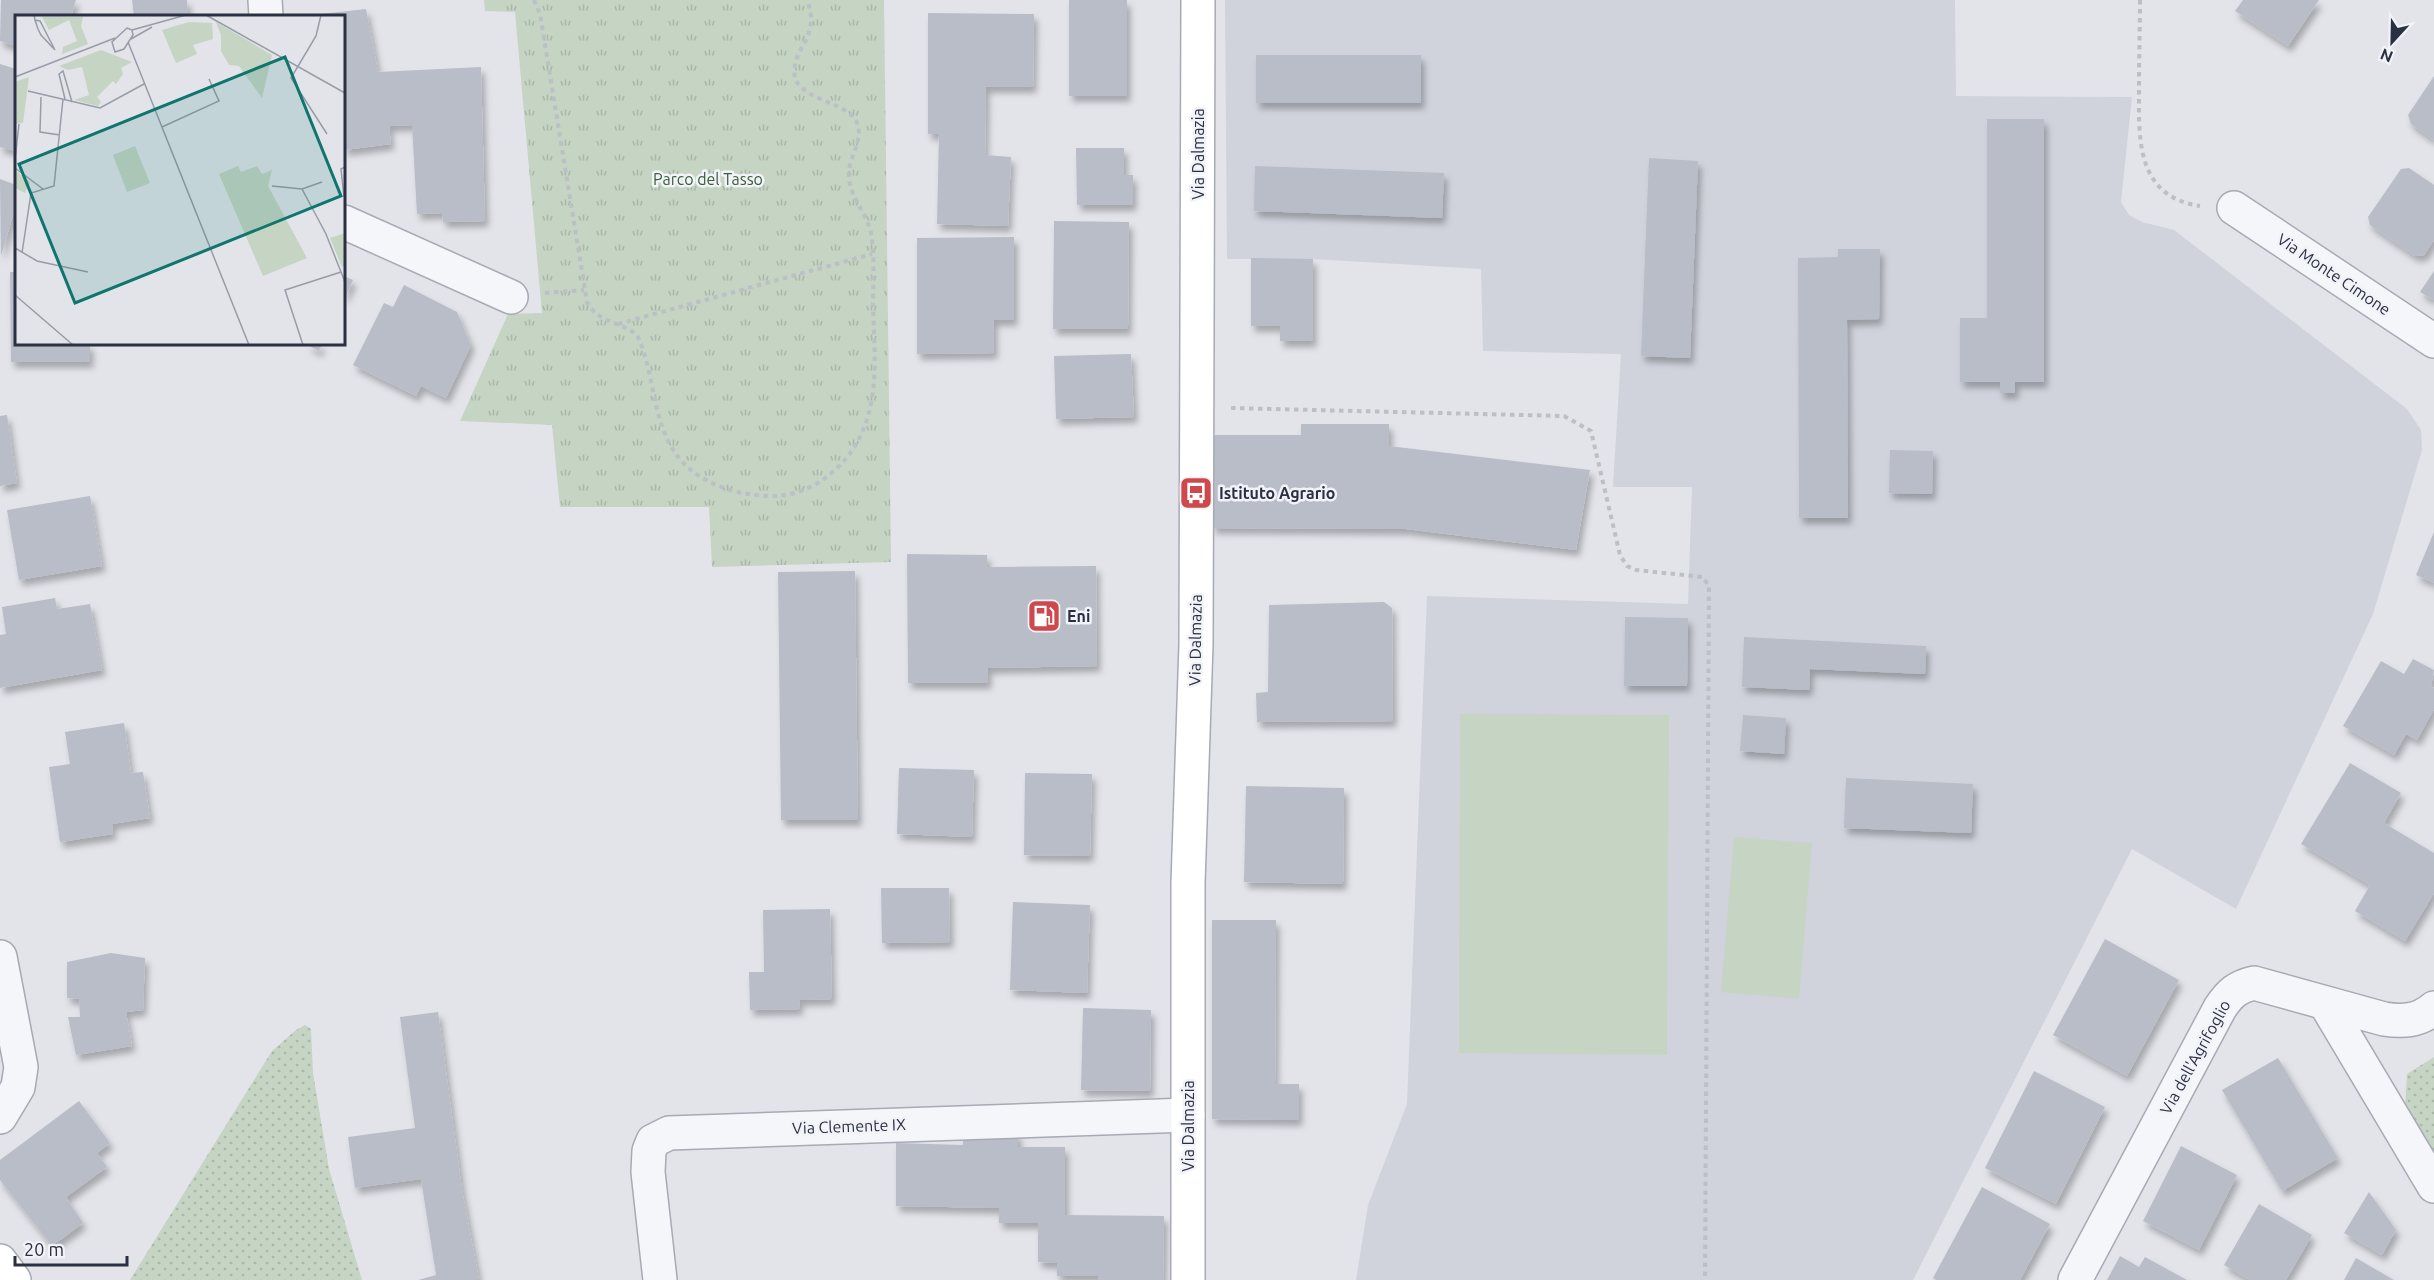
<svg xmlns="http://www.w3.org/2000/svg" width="2434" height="1280" viewBox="0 0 2434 1280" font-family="Ubuntu,sans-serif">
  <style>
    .built { fill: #d0d3dc }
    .grass { fill: url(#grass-dots) }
    .park { fill: url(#park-tufts) }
    .pitch { fill: #c5d4c3 }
    .building { fill: #b9bdc7; filter: url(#shadow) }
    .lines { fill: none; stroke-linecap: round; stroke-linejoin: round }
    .street-casing { stroke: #a7aab4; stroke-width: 36 }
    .secondary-casing { stroke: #a7aab4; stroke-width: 36 }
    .path { stroke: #bcbfc6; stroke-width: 4; stroke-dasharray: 4.5 4.5; stroke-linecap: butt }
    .street { stroke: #f5f6f9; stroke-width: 33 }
    .secondary { stroke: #fff; stroke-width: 33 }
    .labels { text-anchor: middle; stroke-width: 5; stroke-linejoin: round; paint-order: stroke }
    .street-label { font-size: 16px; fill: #2a3042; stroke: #f2f3f8 }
    .park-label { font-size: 16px; fill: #3a5e37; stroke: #f2f3f8 }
    .poi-label { font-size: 16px; font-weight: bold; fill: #2a3042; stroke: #f2f3f8; text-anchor: start }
    .inset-road { fill: none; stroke: #989ca7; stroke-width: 1.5 }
    .view { fill: #0f766e; fill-opacity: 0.15; stroke: #0f766e; stroke-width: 3 }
    .inset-edge { fill: none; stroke: #2a3042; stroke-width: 3 }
  </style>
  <defs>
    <pattern id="grass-dots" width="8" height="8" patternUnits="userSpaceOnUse" patternTransform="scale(1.5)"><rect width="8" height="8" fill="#c5d4c3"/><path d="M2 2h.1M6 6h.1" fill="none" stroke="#a9b6a9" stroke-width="1.8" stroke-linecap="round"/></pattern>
    <pattern id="park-tufts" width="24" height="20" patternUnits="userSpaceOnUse" patternTransform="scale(1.5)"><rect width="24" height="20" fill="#c5d4c3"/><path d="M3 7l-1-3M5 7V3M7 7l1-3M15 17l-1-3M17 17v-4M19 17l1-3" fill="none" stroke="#a9b6a9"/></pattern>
    <filter id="shadow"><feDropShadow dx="3.5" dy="6" stdDeviation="3" flood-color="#0004"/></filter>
  </defs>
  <rect width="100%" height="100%" fill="#e2e4ea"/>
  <path class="built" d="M1225,0H1955L1956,96L2132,97L2121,202L2129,215L2142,222L2174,230L2407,409L2421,430L2422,450L2373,614L2236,909L2132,849L1913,1280H1356L1368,1205L1407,1104L1427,596L1688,604L1692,487H1613L1621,354L1483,351L1481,269L1314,259H1227Z"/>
  <g class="grass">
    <path d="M305,1025L311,1029L313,1073L329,1169L362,1280H130L272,1051L296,1030Z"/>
    <path d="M2434,1057V1159L2405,1109L2407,1074Z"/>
  </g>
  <path class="park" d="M484,0H884L891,562L712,567L709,507H560L552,425L460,421L508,314L542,313L515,12L485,11Z"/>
  <g class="pitch">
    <path d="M1460,714L1669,715L1667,1055L1459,1053Z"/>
    <path d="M1734,837L1812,843L1799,999L1721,992Z"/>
  </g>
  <g class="building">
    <path d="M1,0H76L71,16H16V46L0,41Z"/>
    <path d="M132,0H187L188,15L134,16Z"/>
    <rect x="1069" y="0" width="58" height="96"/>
    <path d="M2243,0H2319L2288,46L2235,11Z"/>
    <path d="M366,9L378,72L481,67L485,221L443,222L442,213L417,214L412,125L389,126L391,144L344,150V16L312,15Z"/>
    <path d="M928,13L1034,14L1033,87H986L985,155L1011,157L1008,226L937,224L939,134H928Z"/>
    <rect x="1256" y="55" width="165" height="48"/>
    <path d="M0,64L16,69L15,151L0,147Z"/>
    <path d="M2434,76V140L2411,124L2408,115Z"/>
    <path d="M1987,119H2044V382H2015V393H2000V382H1960V318H1987Z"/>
    <path d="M1076,148H1124V175H1133V205H1077Z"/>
    <path d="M1649,158L1698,161L1690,358L1641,356Z"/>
    <path d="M1255,166L1444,173L1442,218L1254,211Z"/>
    <path d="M2409,168L2434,185V240L2424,255L2415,256L2370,225L2368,217L2401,169Z"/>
    <path d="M0,179L16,185V205L1,256Z"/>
    <path d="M1054,221L1129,222L1128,329H1053Z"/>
    <path d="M1014,237V320H994V353L917,354V238Z"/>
    <path d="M1838,249H1880L1879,319L1847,320L1848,518H1799L1798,258L1838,257Z"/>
    <path d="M1251,258L1313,259V341H1280V326H1251Z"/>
    <path d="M2434,271V300L2420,292Z"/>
    <path d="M10,272H16V344H90V362H11Z"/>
    <path d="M344,276L353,280L344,300Z"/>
    <path d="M404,285L457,312L471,345L446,398L421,386L416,396L353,365L384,303L393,307Z"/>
    <path d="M305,344H322L319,351Z"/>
    <path d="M1131,354L1134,417L1056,419L1054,356Z"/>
    <path d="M7,415L17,483L0,486V416Z"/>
    <path d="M1301,424H1389V446L1590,470L1576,550L1406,529L1212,528V435H1301Z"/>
    <path d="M1890,450L1933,451L1932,494L1889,493Z"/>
    <path d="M90,496L102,566L19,580L7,510Z"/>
    <path d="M2434,532V583L2416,575Z"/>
    <path d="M907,554L987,555V567L1096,566L1097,666L988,668V683H908Z"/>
    <path d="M855,571L858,820H781L778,572Z"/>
    <path d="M55,598L57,609L90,604L102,670L0,688V635L6,634L2,607Z"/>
    <path d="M1384,602L1392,608L1393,721L1257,722L1256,693L1268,692L1269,605Z"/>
    <path d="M1625,617L1688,618L1687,686H1624Z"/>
    <path d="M1744,637L1926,646L1925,674L1810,669L1809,690L1742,687Z"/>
    <path d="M2413,659L2434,670L2431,687L2434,688V709L2417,740L2406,734L2394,755L2343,726L2381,661L2404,674Z"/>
    <path d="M1743,715L1786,718L1784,754L1740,751Z"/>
    <path d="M124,723L131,773L143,772L150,818L112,824L113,834L60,842L49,767L70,764L65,732Z"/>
    <path d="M2350,763L2401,793L2384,823L2434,853V893L2405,941L2355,911L2370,885L2301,844Z"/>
    <path d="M899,768L974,770L972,837L897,834Z"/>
    <path d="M1025,773L1092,774L1090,856L1024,855Z"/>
    <path d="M1846,778L1973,784L1971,833L1844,828Z"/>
    <path d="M1246,786L1344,788L1343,884L1244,882Z"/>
    <path d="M881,888H949L950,942L882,943Z"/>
    <path d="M1013,902L1090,905L1087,993L1010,990Z"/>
    <path d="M830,909L832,999L799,1000L800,1009L750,1010L749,972H764L763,910Z"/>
    <path d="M1212,920H1276L1275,1084H1299V1120L1212,1119Z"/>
    <path d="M2105,939L2179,980L2127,1076L2053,1035Z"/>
    <path d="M111,953L145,958L143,1010L126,1012L132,1046L76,1055L68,1017H80L79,999L67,998V962Z"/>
    <path d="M1083,1008L1151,1010L1150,1091L1081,1090Z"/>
    <path d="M438,1012L462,1190L479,1280H418L436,1275L421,1179L355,1188L348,1137L415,1128L400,1017Z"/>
    <path d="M2278,1058L2338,1158L2282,1191L2222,1090Z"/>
    <path d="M2034,1071L2105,1107L2056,1204L1985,1168Z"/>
    <path d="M79,1101L110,1143L97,1153L107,1167L66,1197L83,1223L52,1246L0,1180V1160Z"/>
    <path d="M963,1133H1018V1147H1065V1215L1164,1216L1163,1280H1098V1276H1057V1263L1038,1262V1223H999V1208L896,1206V1143L963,1145Z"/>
    <path d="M2181,1146L2237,1175L2199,1250L2143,1221Z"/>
    <path d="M1982,1187L2050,1224L2020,1280H1936L1933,1278Z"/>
    <path d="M2369,1192L2396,1230L2382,1255L2344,1233Z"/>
    <path d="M2259,1204L2312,1235L2286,1280H2250L2224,1265Z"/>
    <path d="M2120,1256L2139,1267L2145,1257L2187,1280H2107Z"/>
    <path d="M2356,1258L2394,1280H2344Z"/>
  </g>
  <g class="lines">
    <g class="street-casing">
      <g id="street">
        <path d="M265,0L266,16"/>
        <path d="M2234,208L2434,341"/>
        <path d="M344,222L511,297"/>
        <path d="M0,957L21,1067L18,1087L0,1117"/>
        <path d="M2325,1003L2434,1186"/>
        <path d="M660,1280L648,1172L649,1151L653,1141L669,1133L1188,1115"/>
        <path d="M2075,1280L2220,1008C2230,993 2237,987 2254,983L2384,1019C2403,1022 2419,1021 2434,1008"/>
      </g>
    </g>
    <g class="secondary-casing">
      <g id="secondary">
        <path d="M0,1261L14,1280"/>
        <path d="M1188,1280V883L1196,644L1198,0"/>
      </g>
    </g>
    <g class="path">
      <path d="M534,0L540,14L587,302C598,323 620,321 637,335C656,374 651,424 679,458C701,485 740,496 773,496C796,496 817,486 834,471C883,426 875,366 873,306C873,282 875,256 871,233C867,214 851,198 849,179C846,161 863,143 858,126C852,102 807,103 795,79C790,46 822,39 807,0"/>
      <path d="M2140,0C2140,28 2139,56 2139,84C2139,136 2134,196 2200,206"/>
      <path d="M545,293L584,290"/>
      <path d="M618,324L872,254"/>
      <path d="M1231,408L1564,416L1591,431L1620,555L1627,566L1636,570L1703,577L1709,586L1705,1280"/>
    </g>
    <use href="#street" class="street"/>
    <use href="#secondary" class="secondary"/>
  </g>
  <defs>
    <g id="bus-square" transform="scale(1.725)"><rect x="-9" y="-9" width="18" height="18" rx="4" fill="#ce494c" stroke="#f2f3f8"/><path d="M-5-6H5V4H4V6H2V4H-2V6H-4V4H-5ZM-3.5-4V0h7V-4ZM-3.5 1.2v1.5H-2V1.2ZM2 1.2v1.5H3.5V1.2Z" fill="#fff"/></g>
    <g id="fuel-square" transform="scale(1.725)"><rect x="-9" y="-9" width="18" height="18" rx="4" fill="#ce494c" stroke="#f2f3f8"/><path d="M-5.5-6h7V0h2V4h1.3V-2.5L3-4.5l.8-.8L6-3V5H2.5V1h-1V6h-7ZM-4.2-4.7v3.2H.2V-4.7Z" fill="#fff"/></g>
  </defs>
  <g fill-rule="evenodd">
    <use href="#bus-square" x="1196" y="493"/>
    <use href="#fuel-square" x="1044" y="616"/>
  </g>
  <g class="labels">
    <g class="street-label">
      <text transform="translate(1198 154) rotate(-90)" y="6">Via Dalmazia</text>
      <text transform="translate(2334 274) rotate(34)" y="6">Via Monte Cimone</text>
      <text transform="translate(1195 640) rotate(-89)" y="6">Via Dalmazia</text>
      <text transform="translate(2195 1057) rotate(-61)" y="6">Via dell'Agrifoglio</text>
      <text transform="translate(849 1126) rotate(-2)" y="6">Via Clemente IX</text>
      <text transform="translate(1188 1126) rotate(-90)" y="6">Via Dalmazia</text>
    </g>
    <g class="park-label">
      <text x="708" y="185">Parco del Tasso</text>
    </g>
    <g class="poi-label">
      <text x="1219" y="499">Istituto Agrario</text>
      <text x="1067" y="622">Eni</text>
    </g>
  </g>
  <g transform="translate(15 15)">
    <rect width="330" height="330" fill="#e2e4ea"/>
    <path d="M27,2H68L66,11L73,29L47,39L48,32L62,26L54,5L34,15ZM201,7L257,40L247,83L224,51L214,50L206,36V20ZM1,156L15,167L10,178L0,173ZM330,218V250L327,252L315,223Z" fill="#c5d4c3"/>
    <path d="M174,7L197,8L198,24L178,30L182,39L161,48L147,15ZM86,35L117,47L106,53L108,59L101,69L98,66L82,82L86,87L83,91L59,85L74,80L67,52L53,55L44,51ZM14,62L8,108L0,109V67ZM223,151L226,157L242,151L247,159L257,155L253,171L292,243L248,261L204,159Z" fill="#c5d4c3"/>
    <path d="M120,131L135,168L112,177L98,140Z" fill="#c5d4c3"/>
    <path class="inset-road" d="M19,0L20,5L23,14L26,20L40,35L25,6L20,5M191,0L330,78M306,0L301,21L276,63L312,119M112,13L117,15L118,20L109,34L100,37L97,27ZM117,15L171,0M116,24L137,12M113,27L234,330M0,62L100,23M13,76L85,93L129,69M26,82L25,117L45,120M50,84L44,59L48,56L57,87M147,112L204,86L194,64M0,144L4,109M0,153L28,174M257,171L287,174L307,167M287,174L311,219L330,267M329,182L326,154L330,152M0,233L22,246L73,257M7,238L16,178L39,171L48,84M0,280L58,330M288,330L270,275L326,257"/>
    <path class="view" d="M270,42L326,181L60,288L4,149Z"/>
    <rect width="330" height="330" class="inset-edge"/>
  </g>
  <g transform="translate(2392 42) rotate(202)" stroke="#f2f3f8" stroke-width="4.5" paint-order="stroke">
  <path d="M0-4.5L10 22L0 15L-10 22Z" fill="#2a3042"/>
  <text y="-9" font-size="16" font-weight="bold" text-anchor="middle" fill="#2a3042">N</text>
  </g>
  <path d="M15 1256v9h112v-9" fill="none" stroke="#2a3042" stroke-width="3"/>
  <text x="24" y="1256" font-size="18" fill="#2a3042" stroke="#f2f3f8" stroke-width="4.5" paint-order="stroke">20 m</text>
</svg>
